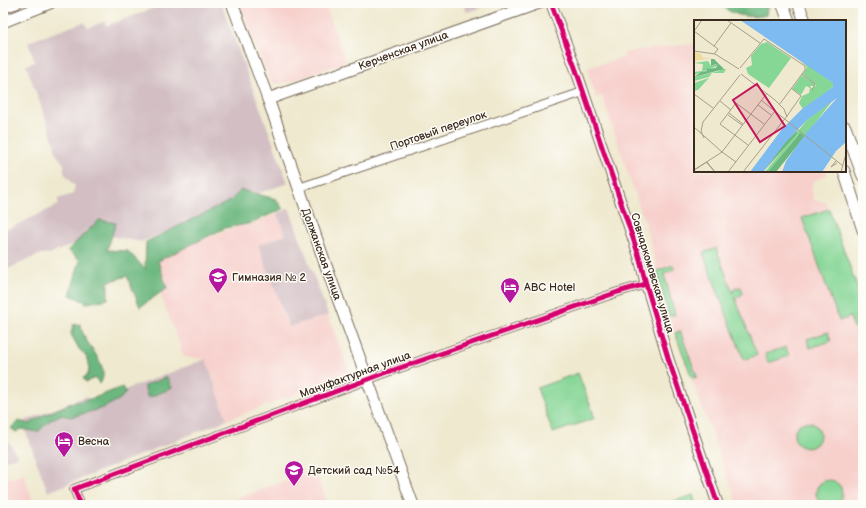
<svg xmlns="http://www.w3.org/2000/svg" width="866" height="508" viewBox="0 0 866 508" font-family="'Balsamiq Sans',sans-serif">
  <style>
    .built { fill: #f7d0cc }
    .industrial { fill: #d2bec3 }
    .green { fill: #86d696; stroke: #60805a }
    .forest { fill: #6cb77f; stroke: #54704e }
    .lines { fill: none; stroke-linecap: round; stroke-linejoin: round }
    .minor-casing { stroke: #7a6d5c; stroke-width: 10 }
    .tertiary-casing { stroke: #7a6d5c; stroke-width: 12 }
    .secondary-casing { stroke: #7a6d5c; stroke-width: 13 }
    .minor { stroke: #fff; stroke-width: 8 }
    .tertiary { stroke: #fff; stroke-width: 10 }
    .secondary { stroke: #fff; stroke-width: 11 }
    .cycleway-casing { stroke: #fdfcf7; stroke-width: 8 }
    .cycleway { stroke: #d6006c; stroke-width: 5 }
    .labels { text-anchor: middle; stroke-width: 3; stroke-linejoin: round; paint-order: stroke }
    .street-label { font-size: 11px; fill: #3b2a1e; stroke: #fdfcf7 }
    .poi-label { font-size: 11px; fill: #3b2a1e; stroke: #fdfcf7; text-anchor: start }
    .inset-river { fill: none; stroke: #7dbbf0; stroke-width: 2 }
    .inset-road { fill: none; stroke: #a79d88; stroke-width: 1 }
    .view { fill: #c2185b; fill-opacity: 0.15; stroke: #c2185b; stroke-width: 2 }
    .inset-edge { fill: none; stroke: #3b2a1e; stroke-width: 2 }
  </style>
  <rect width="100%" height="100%" fill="#fdfcf7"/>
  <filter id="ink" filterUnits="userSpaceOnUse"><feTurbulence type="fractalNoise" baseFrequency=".025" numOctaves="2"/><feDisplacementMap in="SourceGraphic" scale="8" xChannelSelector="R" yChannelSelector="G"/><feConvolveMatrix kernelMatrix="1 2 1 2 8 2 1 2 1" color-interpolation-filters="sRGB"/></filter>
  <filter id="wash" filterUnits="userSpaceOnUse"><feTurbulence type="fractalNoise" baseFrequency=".012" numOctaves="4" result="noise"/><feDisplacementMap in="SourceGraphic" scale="16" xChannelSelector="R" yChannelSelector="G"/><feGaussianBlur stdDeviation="0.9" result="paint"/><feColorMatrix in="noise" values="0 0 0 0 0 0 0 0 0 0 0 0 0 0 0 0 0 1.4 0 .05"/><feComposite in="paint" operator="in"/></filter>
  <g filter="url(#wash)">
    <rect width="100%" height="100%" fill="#efe9cf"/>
    <g class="built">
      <path d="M239,3H325L346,62L293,81L277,84L270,80Z"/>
      <path d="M695,44V171H827L828,174L814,181L811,189L815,201L826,202L863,303V505H738L669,317L645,223L602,96L596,98L587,68L625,57L624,53L637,50Z"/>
      <path d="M277,214L286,235L258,245L289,327L328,315L350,374L227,420L206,359L184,357L148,261L236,227L247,226Z"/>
      <path d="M315,470L328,505H219Z"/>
      <path d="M24,474L34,505H3V478L6,477L7,479Z"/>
    </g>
    <g class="industrial">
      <path d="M167,3H221L288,183L262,192L141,242L100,234L49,254H41L3,271V230L12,227L58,205V199L73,194L75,186L64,173V164L56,154L54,142L26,65L35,62L28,42L84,22L88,28L105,21L106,26Z"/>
      <path d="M463,3H496L467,12Z"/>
      <path d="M289,208L328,315L289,327L258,245L286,235L277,214Z"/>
      <path d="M206,359L227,420L48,492L22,422L86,396L90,403Z"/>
      <path d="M6,438L18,457L3,461V439Z"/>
    </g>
    <g class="green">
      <path d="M829,209L863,303V352L850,317L839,321L802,218Z"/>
      <path d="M716,248L733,293L735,288L741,287L743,293L740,297H735L757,355L744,360L703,253Z"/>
      <path d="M673,265L674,269L664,274L675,315L669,316L657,271Z"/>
      <path d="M680,331L697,377L692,378L675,333Z"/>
      <path d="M828,332L831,341L810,348L807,339Z"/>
      <path d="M786,347L789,356L768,363L765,354Z"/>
      <path d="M578,373L595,418L553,433L537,388Z"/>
      <circle cx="807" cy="435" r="13"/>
      <circle cx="829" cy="493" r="13"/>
      <path d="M693,495L696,505H662Z"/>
    </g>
    <g class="forest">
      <path d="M720,3H768L766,15C753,19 729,16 720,3Z"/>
      <path d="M241,190L276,199L283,209L248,224L225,228L158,261L167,288L140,307L127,276L108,282V299L87,303L70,295L80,260L68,250L99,220L116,223L107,250L128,251L145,269L146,242L230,201Z"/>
      <path d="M81,324C81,344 113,364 100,384L95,378L86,382L83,378L88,375L89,367L86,356L79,349L71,334L73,325Z"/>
      <path d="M167,377L172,388L148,398L144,386Z"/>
      <path d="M122,387L126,392L120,399L103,408L71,417L60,415L49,421L38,432L21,429L16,432L11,428L19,421L29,424L44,415L72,403L94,398Z"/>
    </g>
  </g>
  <g filter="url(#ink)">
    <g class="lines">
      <g class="minor-casing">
        <g id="minor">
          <path d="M299,188L583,92"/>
          <path d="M81,505L74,489L385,373L618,292L646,284"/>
        </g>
      </g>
      <g class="tertiary-casing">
        <path id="tertiary" d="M551,3L576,70L639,256L646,284L668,358L718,505"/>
      </g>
      <g class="secondary-casing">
        <g id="secondary">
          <path d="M232,3L268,99L325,263L413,505"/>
          <path d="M782,3L789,21"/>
          <path d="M798,3L805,21"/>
          <path d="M3,7L16,3"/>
          <path d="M3,22L50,3"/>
          <path d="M268,99L539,3"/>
          <path d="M845,127L863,176"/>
          <path d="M844,171L863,230"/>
        </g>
      </g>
      <use href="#minor" class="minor"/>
      <use href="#tertiary" class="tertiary"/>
      <use href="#secondary" class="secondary"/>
      <g class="cycleway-casing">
        <g id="cycleway">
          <path d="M551,3L576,70L639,256L646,284L668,358L718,505"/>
          <path d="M81,505L74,489L385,373L618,292L646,284"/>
        </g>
      </g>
      <use href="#cycleway" class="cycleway"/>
    </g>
  </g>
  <defs>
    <g id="school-pin" transform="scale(1)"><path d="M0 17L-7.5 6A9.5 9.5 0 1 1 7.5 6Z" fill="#b5179e" stroke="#fdfcf7"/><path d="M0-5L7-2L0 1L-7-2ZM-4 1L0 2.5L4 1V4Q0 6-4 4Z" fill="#fff"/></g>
    <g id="hotel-pin" transform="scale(1)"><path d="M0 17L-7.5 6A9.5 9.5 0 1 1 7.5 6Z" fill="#b5179e" stroke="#fdfcf7"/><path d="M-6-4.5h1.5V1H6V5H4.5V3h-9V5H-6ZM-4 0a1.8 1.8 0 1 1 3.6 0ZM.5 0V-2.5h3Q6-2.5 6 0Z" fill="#fff"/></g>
  </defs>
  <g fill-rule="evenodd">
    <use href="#school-pin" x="218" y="277"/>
    <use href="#hotel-pin" x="510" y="287"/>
    <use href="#hotel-pin" x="64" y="441"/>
    <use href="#school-pin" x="294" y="470"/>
  </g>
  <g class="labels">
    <g class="street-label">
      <text transform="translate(403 50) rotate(-20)" y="4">Керченская улица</text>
      <text transform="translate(438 130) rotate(-19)" y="4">Портовый переулок</text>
      <text transform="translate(322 254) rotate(70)" y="4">Должанская улица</text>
      <text transform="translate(653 273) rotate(73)" y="4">Совнаркомовская улица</text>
      <text transform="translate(355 374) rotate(-20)" y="4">Мануфактурная улица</text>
    </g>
    <g class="poi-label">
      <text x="232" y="281">Гимназия № 2</text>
      <text x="524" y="291">ABC Hotel</text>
      <text x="78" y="445">Весна</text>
      <text x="308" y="474">Детский сад №54</text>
    </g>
  </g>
  <g transform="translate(694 20)">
    <rect width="152" height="152" fill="#efe9cf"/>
    <path d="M73,22L97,38L75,68L54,54L52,48L58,45L57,36L67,24ZM104,38L139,63V67L109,89L105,83L108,76L115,73L116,68L112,66L107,75L98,69L108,55L121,64L120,66H116L118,69L116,71L122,65L109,54L113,47ZM14,41L17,46L23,44L21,47L0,55V52L8,51L9,44L0,43ZM28,46V49H32L30,53H18L15,57L0,61V57L25,51ZM15,58L4,70L0,71V63ZM139,80L111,116L104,115L75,152H71L113,100Z" fill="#86d696"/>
    <path d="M17,39H20L30,49L0,57L7,52L13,51L12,49L22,48L24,44L21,47L22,44L17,46ZM104,110L102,115L69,152L91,122ZM106,113L111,116L82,152H74Z" fill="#6cb77f"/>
    <path d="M0,32L7,34L9,38H18L0,41Z" fill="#eeda9e"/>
    <path d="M46,0H152V122L142,131L128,152H88L92,141L113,112L143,78L113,100L91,123L69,152H56L88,109L108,89L139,67V63Z" fill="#7dbbf0"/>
    <path class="inset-river" d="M64,0L152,54M152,33L121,21L104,10L94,14L97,22L152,57M133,111L152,97M123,122L152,83M120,124L113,135L115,141L128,131M130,129L152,106M103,152L112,135"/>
    <path class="inset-road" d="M33,0L66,23M1,10L8,0M0,11L24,29L20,34M20,26L37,3M0,31L21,34L45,49M46,48L70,19L111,46V50L85,85M47,54L81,80L90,89L93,97M108,54L121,64L118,70M0,74L19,88M67,80L149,146M26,81L37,90M64,85L77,95M35,93L49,104M34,95L48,105M93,96L107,76L97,68M0,107L28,132M10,118L7,111L9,102L46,55M54,125L26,104L42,83L70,104M28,132L42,142M142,141L137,147L143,143M13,143L21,152M0,150L28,132L73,73M0,150L13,142L21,152M34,152L81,91M49,152L93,96M147,152L151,137"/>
    <path class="view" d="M63,64L91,106L66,122L39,80Z"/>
    <rect width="152" height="152" class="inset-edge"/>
  </g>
  <rect width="866" height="508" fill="none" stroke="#fdfcf7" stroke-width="16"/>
</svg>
